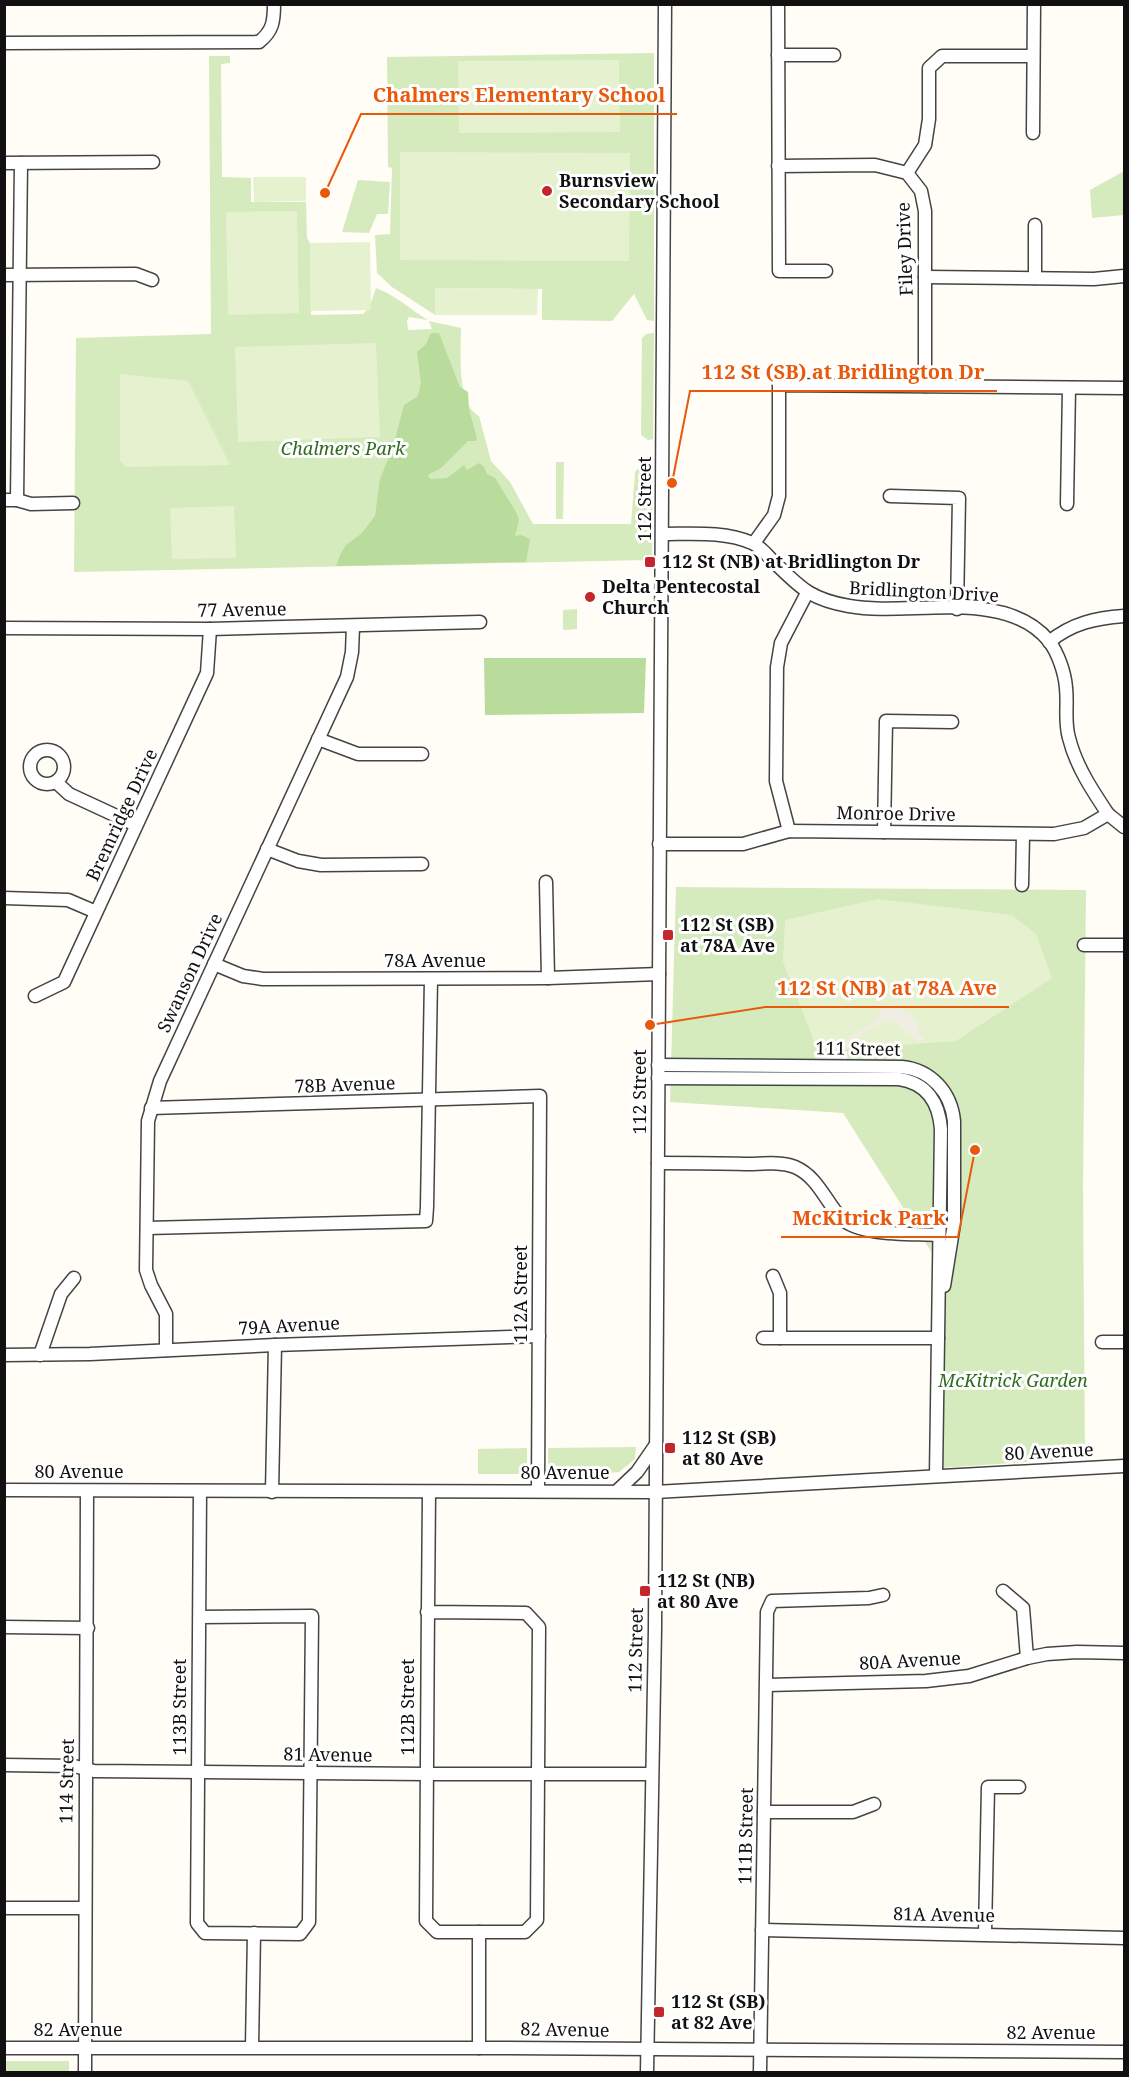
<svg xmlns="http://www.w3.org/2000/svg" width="1129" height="2077" viewBox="0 0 1129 2077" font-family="'Noto Serif',serif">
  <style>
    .green { fill: #d5ebbd }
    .forest { fill: #b9dc9c }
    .pitch { fill: #e6f2cf }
    .plaza { fill: #f1ede2 }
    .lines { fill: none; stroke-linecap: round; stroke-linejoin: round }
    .minor-casing { stroke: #444; stroke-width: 15 }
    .minor { stroke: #fff; stroke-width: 12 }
    .poi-dot { fill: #c4262e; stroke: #fff; stroke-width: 2 }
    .labels { text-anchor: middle; stroke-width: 6; stroke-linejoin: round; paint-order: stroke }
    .poi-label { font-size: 18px; font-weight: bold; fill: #111; stroke: #fff; text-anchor: start }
    .street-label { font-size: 18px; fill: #111; stroke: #fff }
    .park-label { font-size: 18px; font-style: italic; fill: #2f6b1f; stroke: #fff }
    .leader { fill: none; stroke: #e8590c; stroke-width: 2 }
    .callout-dot { fill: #e8590c; stroke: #fff; stroke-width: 2 }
    .callout-label { font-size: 20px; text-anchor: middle; font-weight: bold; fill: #e8590c; stroke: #fff; stroke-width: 6; stroke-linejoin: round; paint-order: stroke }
  </style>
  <rect width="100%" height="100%" fill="#fffdf5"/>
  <g class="green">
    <path d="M654,53V321L647,320L634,294L612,321L542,320V289L435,288V315L392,287L377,273L375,235L390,234L392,168L388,167L387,57Z"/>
    <path d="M209,56H230V63L221,64L222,177L251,178V202H306L307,238L310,243L311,315L363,314L369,308L376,288C394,294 411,310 428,320L409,317L407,321L408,330L432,329L429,321L461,328C461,352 456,403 479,416L491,461L510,482L533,524H631L635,472L643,462L651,463L653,465L652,555L647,560L74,572L76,338L211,334Z"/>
    <path d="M1124,171V215L1092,218L1090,190Z"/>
    <path d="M358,180L390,182L388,214H377L369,233L342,232Z"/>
    <path d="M652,333H654L653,439L648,440L641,435L642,338L646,334Z"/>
    <path d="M556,462H564L563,519H556Z"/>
    <path d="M577,609V629L563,630V610Z"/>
    <path d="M676,887L1086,890L1083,1186L1085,1458L940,1468L932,1253L843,1113L670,1102Z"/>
    <path d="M636,1447L635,1459L619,1472L601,1474L548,1473V1448Z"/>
    <path d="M527,1448V1471L524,1474H478V1449Z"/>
    <rect x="5" y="2061" width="64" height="11"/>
  </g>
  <g class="forest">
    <path d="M432,333H439L460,387L468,392L469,410L477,438L476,441H468L441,468L428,475L430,479L447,478L464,465L467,470L479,463L484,467L487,474L495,478L516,512L519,520L515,536L521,535L530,539L526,562L336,566L340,555L346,545L362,533L375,516L380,479L393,447L404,405L418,396L421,383L417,352L426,344L430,335Z"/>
    <path d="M484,658H646L644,713L485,715Z"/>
  </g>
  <g class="pitch">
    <path d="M619,60L620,132L459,133L458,61Z"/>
    <path d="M400,152L630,153L629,261L400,260Z"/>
    <path d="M253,177H306V201L254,202Z"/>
    <path d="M297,211L299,313L228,315L226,212Z"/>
    <path d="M370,242L371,310L311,311L310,243Z"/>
    <path d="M435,288L538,289L537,315H435Z"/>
    <path d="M376,343L380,437L238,442L235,347Z"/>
    <path d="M120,374L188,381L230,465L126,467L120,461Z"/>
    <path d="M234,506L236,558L172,559L170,508Z"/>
    <path d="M878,899L1012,915L1036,934L1052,978L956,1041L818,1051L783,962L785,920Z"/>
  </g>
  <path class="plaza" d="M896,1004L900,1010L903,1008L906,1013L909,1011L920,1028L917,1030L924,1039L918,1044L914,1037L906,1033L899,1024L888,1020L862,1034L849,1047H842L835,1055L849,1056L846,1060H813L880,1018L879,1007Z"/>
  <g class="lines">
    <g class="minor-casing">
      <g id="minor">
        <path d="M778,4L779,271H826"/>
        <path d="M4,43L259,42C273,31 274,21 274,4"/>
        <path d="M778,55H834"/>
        <path d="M1033,133L1034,4"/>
        <path d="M4,163L153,162"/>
        <path d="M778,166L875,165L907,173L921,191L925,211V386"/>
        <path d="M907,173L925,145L929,119V68L942,56H1033"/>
        <path d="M4,275L136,274L152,280"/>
        <path d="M925,277L1094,279L1124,276"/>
        <path d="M1035,278V225"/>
        <path d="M890,496L959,498L957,609"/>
        <path d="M4,500H17L31,504L73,503"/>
        <path d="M17,500L21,163"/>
        <path d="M1067,504L1069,388"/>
        <path d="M663,534C692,534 725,531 752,543C760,546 767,555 773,561C800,587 809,599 849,606C909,617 1005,587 1049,641C1058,653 1065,673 1066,688C1068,705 1064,721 1069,738C1076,766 1092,790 1108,814"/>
        <path d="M754,543L774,515L779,496V385L1124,388"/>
        <path d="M4,628L210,629L480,622"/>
        <path d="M1049,642C1072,623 1096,618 1124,616"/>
        <path d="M318,739L358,754H422"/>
        <circle cx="47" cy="767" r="17"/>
        <path d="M56,782L69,794L136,825"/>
        <path d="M789,831L776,781L777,667L781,643L807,593"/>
        <path d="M884,832L886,721L952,722"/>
        <path d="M659,844H743L789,831L1054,834L1084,828L1108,814L1124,827"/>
        <path d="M267,849L298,861L321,865L422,864"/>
        <path d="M546,882L548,978"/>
        <path d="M1022,885L1023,834"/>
        <path d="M4,898L68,900L96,912"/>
        <path d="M1084,945H1124"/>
        <path d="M214,964L243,976L263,979L548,978L659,974"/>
        <path d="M35,996L64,982L207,673L210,629"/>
        <path d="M658,1065L902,1067C931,1070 951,1092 954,1121V1224L944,1286"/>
        <path d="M658,1078L899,1079C927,1083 939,1103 941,1129L936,1476"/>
        <path d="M151,1108L540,1096L538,1491"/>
        <path d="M658,1163C687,1163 716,1163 745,1164C761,1164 781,1161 795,1167C818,1177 826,1202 841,1218C860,1237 914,1233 939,1235"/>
        <path d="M147,1228L426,1221L427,1207L431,979"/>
        <path d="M773,1276L780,1293V1338H938"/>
        <path d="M763,1338H780"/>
        <path d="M1102,1342H1124"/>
        <path d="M166,1350V1314L151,1285L146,1270L148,1121L160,1081L347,677L352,652L353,626"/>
        <path d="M4,1355L90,1354L275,1345L539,1336"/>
        <path d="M40,1355L61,1294L74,1278"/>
        <path d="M4,1490L655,1492L1124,1466"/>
        <path d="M617,1491L637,1472L655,1446"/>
        <path d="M272,1492L275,1345"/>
        <path d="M1003,1591L1023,1608L1027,1658"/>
        <path d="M427,1612L526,1613L539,1627L537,1920L525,1932H437L426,1921C426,1778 428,1635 429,1492"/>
        <path d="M199,1617L312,1616L309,1922L300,1934L205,1933L197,1923L200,1491"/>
        <path d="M4,1627L88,1628"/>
        <path d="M767,1685L926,1681L969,1676L1027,1658L1047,1654L1077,1652L1124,1653"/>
        <path d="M4,1765L74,1766L94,1771L426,1774H651"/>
        <path d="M764,1812H853L874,1804"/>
        <path d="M4,1908H85"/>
        <path d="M762,1930L1124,1938"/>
        <path d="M479,1932V2048"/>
        <path d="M985,1933L988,1787H1019"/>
        <path d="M252,2047L254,1933"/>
        <path d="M4,2048H497L1124,2052"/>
        <path d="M85,2072L87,1491"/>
        <path d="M647,2072L655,1629L665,4"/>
        <path d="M760,2072L767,1612L772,1601L869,1598L883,1595"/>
      </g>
    </g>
    <use href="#minor" class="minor"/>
  </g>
  <g class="poi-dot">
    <circle cx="547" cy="191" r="6"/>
    <rect x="644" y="556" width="12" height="12" rx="3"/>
    <circle cx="590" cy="597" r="6"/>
    <rect x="662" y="929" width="12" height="12" rx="3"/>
    <rect x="664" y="1442" width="12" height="12" rx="3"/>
    <rect x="639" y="1585" width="12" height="12" rx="3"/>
    <rect x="653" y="2006" width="12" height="12" rx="3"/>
  </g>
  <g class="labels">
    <g class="poi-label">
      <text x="559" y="187">Burnsview<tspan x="559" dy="21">Secondary School</tspan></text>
      <text x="662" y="568">112 St (NB) at Bridlington Dr</text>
      <text x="602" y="593">Delta Pentecostal<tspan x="602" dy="21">Church</tspan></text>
      <text x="680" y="931">112 St (SB)<tspan x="680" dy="21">at 78A Ave</tspan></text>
      <text x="682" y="1444">112 St (SB)<tspan x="682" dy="21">at 80 Ave</tspan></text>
      <text x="657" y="1587">112 St (NB)<tspan x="657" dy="21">at 80 Ave</tspan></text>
      <text x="671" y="2008">112 St (SB)<tspan x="671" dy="21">at 82 Ave</tspan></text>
    </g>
    <g class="street-label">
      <text transform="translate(905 249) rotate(-92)" y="6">Filey Drive</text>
      <text transform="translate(645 499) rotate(-90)" y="6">112 Street</text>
      <text transform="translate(924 592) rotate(3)" y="6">Bridlington Drive</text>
      <text transform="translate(242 610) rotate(-1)" y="6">77 Avenue</text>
      <text transform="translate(896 814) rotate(1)" y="6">Monroe Drive</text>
      <text transform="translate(122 815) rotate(-65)" y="6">Bremridge Drive</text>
      <text x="435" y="967">78A Avenue</text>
      <text transform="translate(190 973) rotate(-65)" y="6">Swanson Drive</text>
      <text transform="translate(858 1049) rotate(1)" y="6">111 Street</text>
      <text transform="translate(345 1085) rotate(-2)" y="6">78B Avenue</text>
      <text transform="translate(640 1092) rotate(-90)" y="6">112 Street</text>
      <text transform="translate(521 1294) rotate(-90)" y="6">112A Street</text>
      <text transform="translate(289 1326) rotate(-3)" y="6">79A Avenue</text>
      <text transform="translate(1049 1452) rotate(-3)" y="6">80 Avenue</text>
      <text x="79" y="1478">80 Avenue</text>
      <text x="565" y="1479">80 Avenue</text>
      <text transform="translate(636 1650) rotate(-89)" y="6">112 Street</text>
      <text transform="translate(910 1661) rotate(-3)" y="6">80A Avenue</text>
      <text transform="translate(180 1707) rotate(-90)" y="6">113B Street</text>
      <text transform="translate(408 1707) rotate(-90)" y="6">112B Street</text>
      <text transform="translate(328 1755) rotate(1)" y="6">81 Avenue</text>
      <text transform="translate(67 1781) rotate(-89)" y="6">114 Street</text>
      <text transform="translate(746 1836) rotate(-89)" y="6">111B Street</text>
      <text transform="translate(944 1915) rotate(1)" y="6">81A Avenue</text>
      <text x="78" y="2036">82 Avenue</text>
      <text transform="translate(565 2030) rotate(1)" y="6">82 Avenue</text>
      <text x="1051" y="2039">82 Avenue</text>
    </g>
    <g class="park-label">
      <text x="343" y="455">Chalmers Park</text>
      <text x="1013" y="1387">McKitrick Garden</text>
    </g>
  </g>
  <path class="leader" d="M325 193L361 114H677M672 483L690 391H997M650 1025L765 1007H1009M975 1150L958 1237H781"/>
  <g class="callout-dot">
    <circle cx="325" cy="193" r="6"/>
    <circle cx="672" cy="483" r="6"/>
    <circle cx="650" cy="1025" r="6"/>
    <circle cx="975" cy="1150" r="6"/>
  </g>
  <g class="callout-label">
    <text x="519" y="102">Chalmers Elementary School</text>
    <text x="843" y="379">112 St (SB) at Bridlington Dr</text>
    <text x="887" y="995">112 St (NB) at 78A Ave</text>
    <text x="869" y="1225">McKitrick Park</text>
  </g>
  <rect width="1129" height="2077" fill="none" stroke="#111111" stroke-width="12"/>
</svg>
